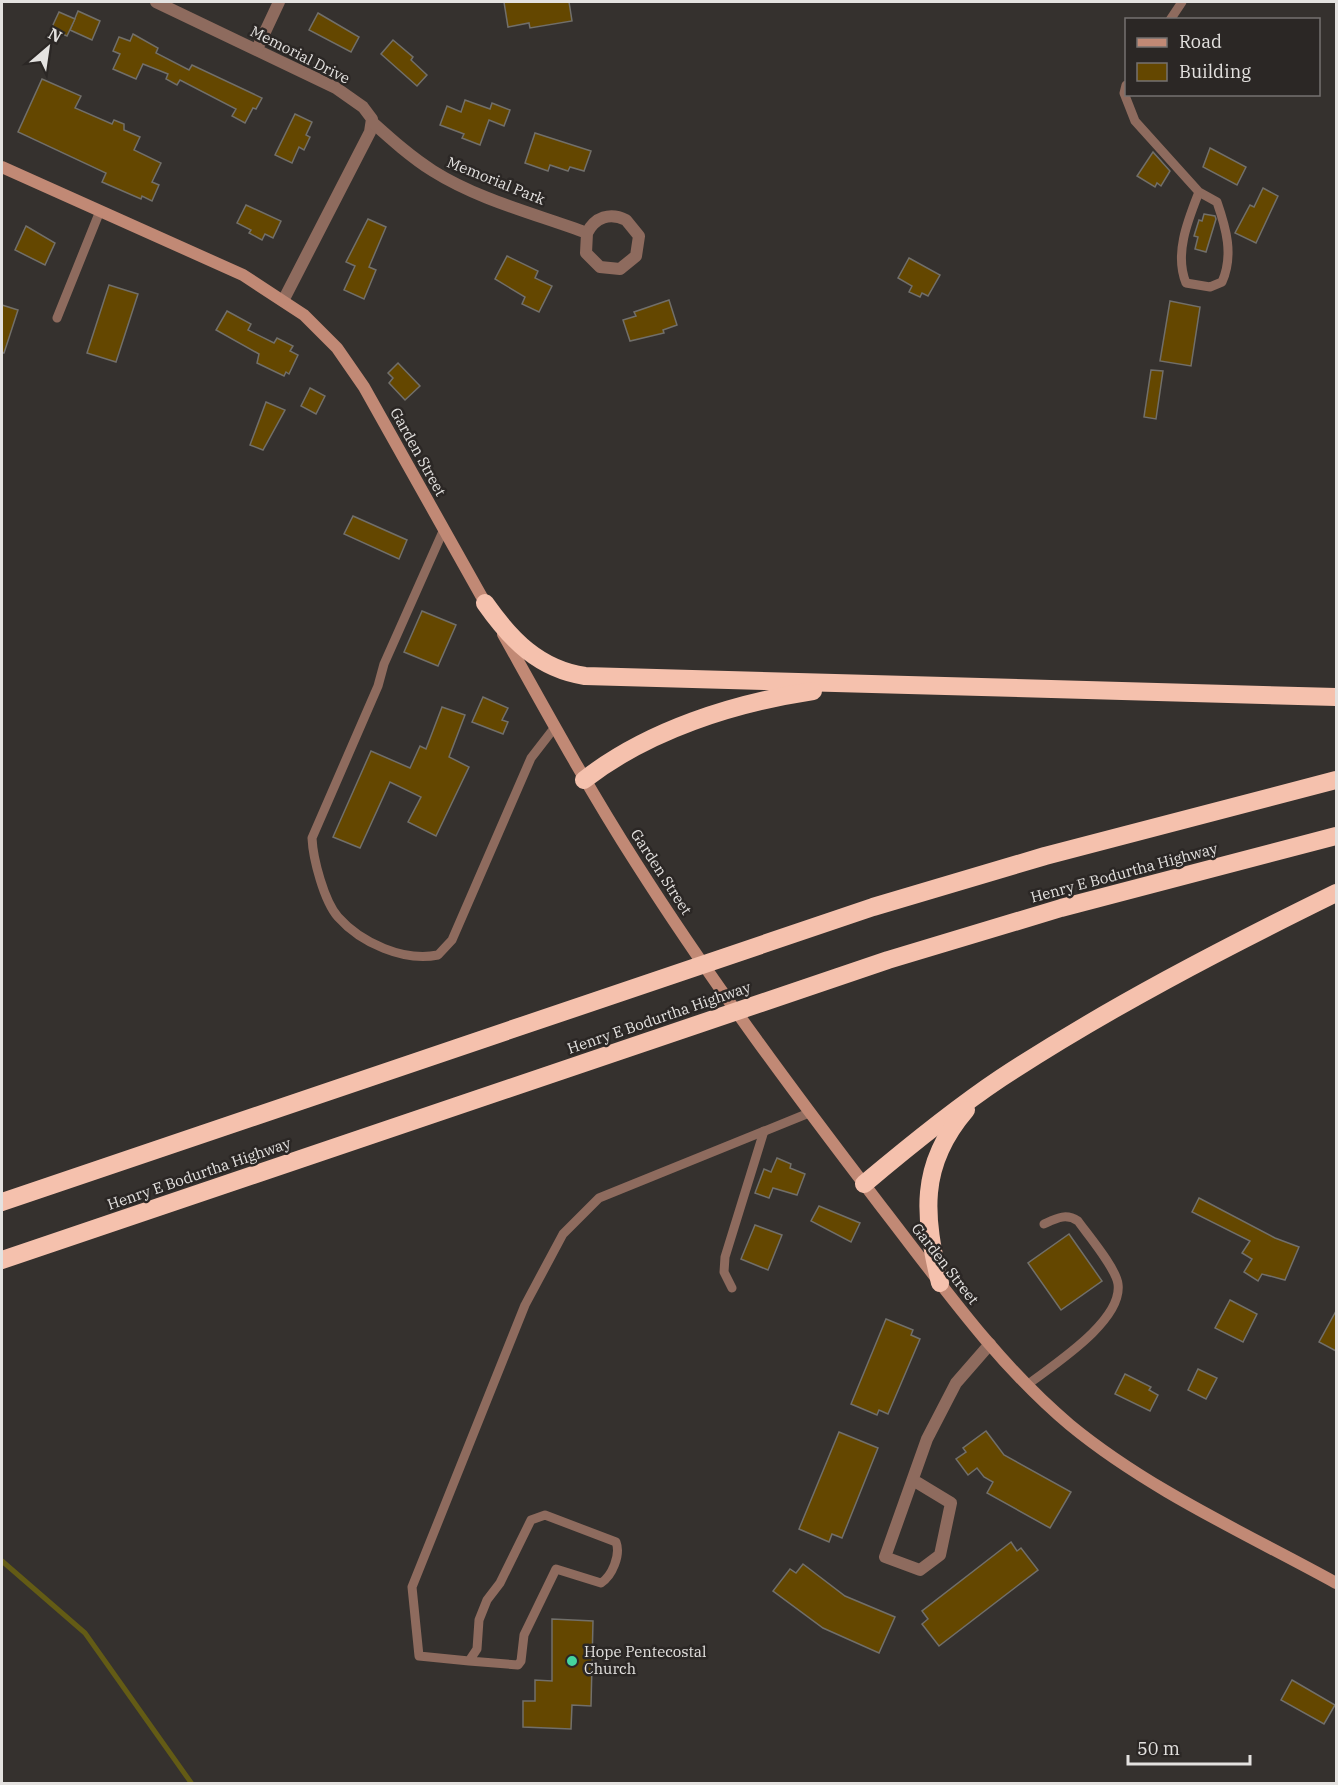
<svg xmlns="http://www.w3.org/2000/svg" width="1338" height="1785" viewBox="0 0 1338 1785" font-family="'IBM Plex Serif',serif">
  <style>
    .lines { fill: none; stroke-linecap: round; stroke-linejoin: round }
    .stream { stroke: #635b15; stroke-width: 5 }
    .building { fill: #644700; stroke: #716f6a; stroke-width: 1.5 }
    .lane { stroke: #8e6b5e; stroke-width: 9 }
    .street { stroke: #8e6b5e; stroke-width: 12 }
    .secondary { stroke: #c18975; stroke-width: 12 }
    .highway { stroke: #f5c1ad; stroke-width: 18 }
    .poi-dot { fill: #45d49f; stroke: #2b2725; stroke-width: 2 }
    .labels { text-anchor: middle; stroke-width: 5; stroke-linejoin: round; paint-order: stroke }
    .street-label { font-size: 15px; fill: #e4e2e0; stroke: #2b2725 }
    .poi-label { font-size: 15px; fill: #e4e2e0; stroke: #2b2725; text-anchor: start }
  </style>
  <rect width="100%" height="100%" fill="#35312e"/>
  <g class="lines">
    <path class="stream" d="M2,1561L85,1633L192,1784"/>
  </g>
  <g class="building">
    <path d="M504,2H569L572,21L530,28L529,23L508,27Z"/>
    <path d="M78,11L100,21L92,40L70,30Z"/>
    <path d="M59,12L75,19L67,36L51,29Z"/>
    <path d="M318,13L359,37L351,52L309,30Z"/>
    <path d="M133,34L158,48L156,53L189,70L192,65L262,98L256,109L253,108L245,123L232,116L236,109L180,80L177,85L166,79L168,74L143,64L136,79L113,69L120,54L113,51L119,37L130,41Z"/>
    <path d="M393,40L413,57L411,60L427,75L417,86L381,54Z"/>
    <path d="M42,79L81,96L75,108L112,124L114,120L124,124V130L140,137L134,150L161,163L152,182L159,185L152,201L142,196L141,199L102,182L106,173L18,132Z"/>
    <path d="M465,100L490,109L492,103L510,110L504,126L489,120L480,145L462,138L464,134L440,125L447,106L461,112Z"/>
    <path d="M295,114L312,122L306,135L310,137L304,150L299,147L292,163L275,155Z"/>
    <path d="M535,133L591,151L584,171L570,167L568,171L550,165L548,171L525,163Z"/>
    <path d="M1210,148L1246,167L1237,185L1203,167Z"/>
    <path d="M1153,152L1170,171L1161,186L1157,183L1155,187L1137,176Z"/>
    <path d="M1263,188L1278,196L1256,243L1235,233L1250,205L1254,207Z"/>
    <path d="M246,205L281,221L273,238L265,234L262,240L249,233L251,230L237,223Z"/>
    <path d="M1204,214L1215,216L1216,219L1206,252L1195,249L1198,237L1194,236L1199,220L1202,221Z"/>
    <path d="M368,219L386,227L369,267L376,270L364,299L344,290L355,266L346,262Z"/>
    <path d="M26,226L55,243L45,265L15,250Z"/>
    <path d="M507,256L538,271L535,278L552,286L539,312L522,304L525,297L495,279Z"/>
    <path d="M909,258L940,275L928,296L922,293L920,297L909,292L912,286L898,278Z"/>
    <path d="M109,285L138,294L116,362L87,353Z"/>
    <path d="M669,300L677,325L663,330L664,333L630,341L623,320L636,316L634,312Z"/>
    <path d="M1170,301L1200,307L1191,366L1160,361Z"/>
    <path d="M2,305L18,310L4,353H2Z"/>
    <path d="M227,311L251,324L248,330L274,343L277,338L293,346L290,351L298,355L289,374L286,372L284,376L257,363L259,354L216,330Z"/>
    <path d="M398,363L420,386L405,400L389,383L393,378L388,373Z"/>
    <path d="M1151,370L1163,371L1156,419L1144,417Z"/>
    <path d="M310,388L325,396L316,414L301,406Z"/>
    <path d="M266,402L285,410L263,450L250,445Z"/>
    <path d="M353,516L407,540L399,559L344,534Z"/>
    <path d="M422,611L456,625L438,666L404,652Z"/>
    <path d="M483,697L508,708L502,720L508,722L503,734L472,722Z"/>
    <path d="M442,707L465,715L449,757L469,767L436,836L408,822L421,797L390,782L360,848L333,837L371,751L410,768L420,746L426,749Z"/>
    <path d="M777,1158L791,1164L790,1168L805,1174L797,1195L773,1188L769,1198L755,1193L764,1169L771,1172Z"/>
    <path d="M1199,1198L1275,1238L1299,1247L1285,1280L1262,1274L1258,1281L1244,1272L1252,1259L1242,1253L1250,1241L1192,1212Z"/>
    <path d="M819,1206L860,1223L851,1242L811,1221Z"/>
    <path d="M755,1225L782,1235L768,1270L741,1259Z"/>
    <path d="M1069,1234L1102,1281L1061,1310L1028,1263Z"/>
    <path d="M1230,1300L1257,1314L1243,1342L1215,1328Z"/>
    <path d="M1336,1311V1351L1319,1342Z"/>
    <path d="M886,1319L913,1330L911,1335L920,1339L888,1414L879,1410L877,1415L851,1404Z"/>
    <path d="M1198,1369L1217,1378L1206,1399L1188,1390Z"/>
    <path d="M1125,1374L1151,1387L1149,1390L1158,1395L1150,1411L1115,1394Z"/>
    <path d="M986,1431L1004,1455L1071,1492L1050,1528L987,1493L993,1482L984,1477L977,1468L968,1475L956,1459L966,1452L963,1448Z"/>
    <path d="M839,1432L878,1448L842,1538L832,1534L829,1542L799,1529Z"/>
    <path d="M1011,1542L1017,1551L1021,1548L1038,1570L939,1646L922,1624L928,1619L922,1611Z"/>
    <path d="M803,1564L845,1596L895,1617L879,1653L823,1628L773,1591L790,1569L796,1573Z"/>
    <path d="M552,1619L593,1621L591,1706L572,1705L571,1729L523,1727V1701H535V1680L552,1681Z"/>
    <path d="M1292,1680L1335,1705L1324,1724L1281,1700Z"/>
  </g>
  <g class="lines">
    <g class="lane">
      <path d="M1170,20L1182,2"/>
      <path d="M1126,85L1124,93L1135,121L1199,192L1217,202C1226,228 1234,255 1222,282L1210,287L1186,283C1174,254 1188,220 1199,192"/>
      <path d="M57,318L100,211"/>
      <path d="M444,529L384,664L378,686L312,838C313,859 324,901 338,917C361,943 404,962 438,955L452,940L531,758L555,727"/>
      <path d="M732,1288L724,1272L725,1257L764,1131"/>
      <path d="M1027,1385C1053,1365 1123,1321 1118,1284C1116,1268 1088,1235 1078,1221C1066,1213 1057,1218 1044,1224"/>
      <path d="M469,1661L518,1665L521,1661L524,1635L556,1569L601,1583C612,1576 621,1555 616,1542L545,1515L531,1520L500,1583L487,1600L479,1620L477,1649L469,1661L419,1656L412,1587L525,1305L563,1234L599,1198L809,1113"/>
    </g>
    <g class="street">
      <path d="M156,2L336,88L363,107L372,119L370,132L284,299"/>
      <path d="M257,49L279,2"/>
      <path d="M372,122C392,140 411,157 433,171C479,200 536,214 587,233C595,217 610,212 626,220L639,236L636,256L620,269L600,267L586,253L587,233"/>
      <path d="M913,1480L951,1503L940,1555L920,1570L885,1557L927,1439L956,1383L990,1344"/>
    </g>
    <g class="secondary">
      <path d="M2,167L243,275L304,315L337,348L364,387L488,608"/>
      <path d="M503,634C546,711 588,788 636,863C711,981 795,1094 880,1205C939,1281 996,1363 1070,1425C1149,1490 1247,1534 1336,1583"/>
    </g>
    <g class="highway">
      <path d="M485,603C511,640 539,669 585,676L1336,697"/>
      <path d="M584,780C648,730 734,703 813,691"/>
      <path d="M864,1184C908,1147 953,1110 1001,1078C1108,1008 1222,949 1336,893"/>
      <path d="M2,1202L873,907L1045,856L1336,780"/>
      <path d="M2,1260L888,960L1061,908L1336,836"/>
      <path d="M940,1283C924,1216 918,1166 966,1110"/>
    </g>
  </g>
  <circle class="poi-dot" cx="572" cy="1661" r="6"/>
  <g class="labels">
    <g class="street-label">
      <text transform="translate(300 55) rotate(27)" y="5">Memorial Drive</text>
      <text transform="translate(496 181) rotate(22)" y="5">Memorial Park</text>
      <text transform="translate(418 452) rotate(61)" y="5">Garden Street</text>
      <text transform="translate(661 872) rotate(57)" y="5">Garden Street</text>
      <text transform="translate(1124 873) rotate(-15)" y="5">Henry E Bodurtha Highway</text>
      <text transform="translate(659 1018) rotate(-19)" y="5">Henry E Bodurtha Highway</text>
      <text transform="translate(199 1174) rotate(-19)" y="5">Henry E Bodurtha Highway</text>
      <text transform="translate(945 1264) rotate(52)" y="5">Garden Street</text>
    </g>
    <g class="poi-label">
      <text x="584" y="1657">Hope Pentecostal<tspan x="584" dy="17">Church</tspan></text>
    </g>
  </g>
  <rect width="1338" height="1785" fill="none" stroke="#e4e2e0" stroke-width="6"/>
  <rect x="1125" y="18" width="195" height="78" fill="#2b2725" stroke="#757270" stroke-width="1.5"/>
  <rect x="1137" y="38" width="30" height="9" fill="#c18975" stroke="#757270" stroke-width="1.5"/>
  <text x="1179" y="48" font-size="18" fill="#e4e2e0">Road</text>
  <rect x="1137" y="63" width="30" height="18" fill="#644700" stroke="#757270" stroke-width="1.5"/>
  <text x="1179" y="78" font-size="18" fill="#e4e2e0">Building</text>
  <g transform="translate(48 48) rotate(29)" stroke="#2b2725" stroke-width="4.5" paint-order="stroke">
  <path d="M0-4.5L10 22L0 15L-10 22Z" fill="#e4e2e0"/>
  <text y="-9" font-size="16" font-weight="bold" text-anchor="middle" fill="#e4e2e0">N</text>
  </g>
  <path d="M1128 1755v9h122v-9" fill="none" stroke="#e4e2e0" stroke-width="3"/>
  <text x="1137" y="1755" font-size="18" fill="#e4e2e0" stroke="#2b2725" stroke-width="4.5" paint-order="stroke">50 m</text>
</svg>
